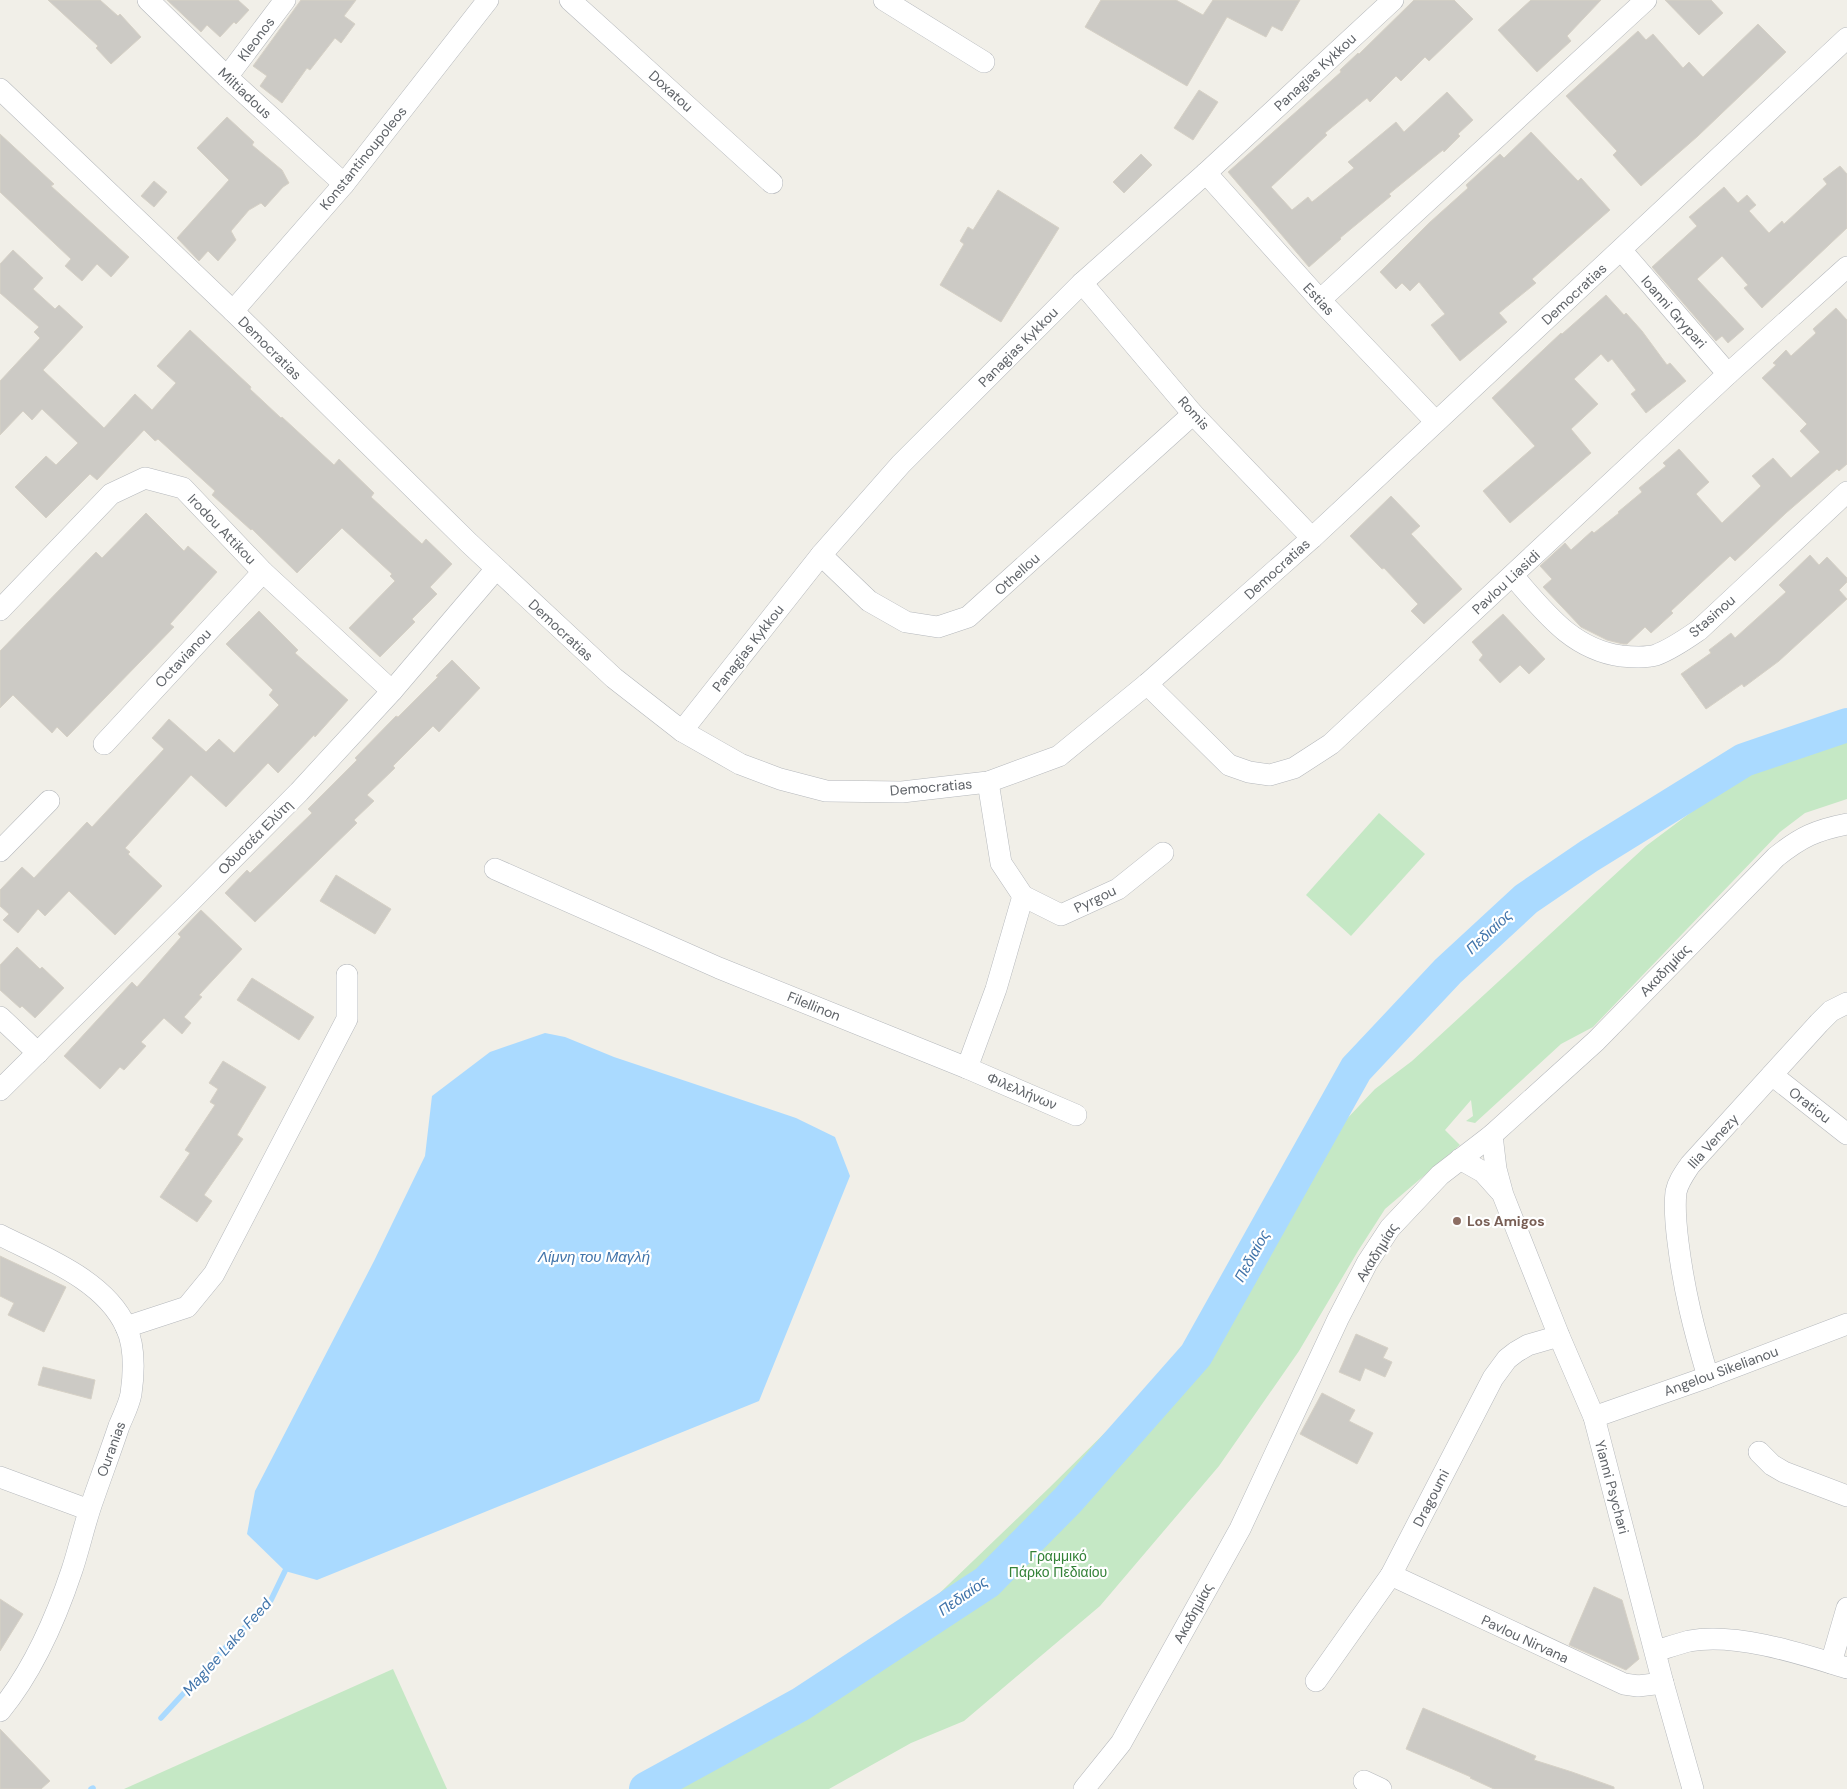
<svg xmlns="http://www.w3.org/2000/svg" width="1847" height="1789" viewBox="0 0 1847 1789" font-family="'DM Sans',sans-serif">
  <style>
    .green { fill: #c5e8c5 }
    .water { fill: #aadaff }
    .lines { fill: none; stroke-linecap: round; stroke-linejoin: round }
    .stream { stroke: #aadaff; stroke-width: 5.5 }
    .river { stroke: #aadaff; stroke-width: 34 }
    .building { fill: #cccac5; stroke: #d6d1c6 }
    .minor-casing { stroke: #b5b8bc; stroke-width: 22 }
    .minor { stroke: #fff; stroke-width: 21 }
    .education-dot { fill: #8d6e63; stroke: #fff; stroke-width: 2 }
    .labels { text-anchor: middle; stroke-width: 4.5; stroke-linejoin: round; paint-order: stroke }
    .street-label { font-size: 14px; fill: #5f6368; stroke: #fff }
    .education-label { font-size: 14px; font-weight: bold; fill: #785e54; stroke: #fff; text-anchor: start }
    .park-label { font-size: 14px; fill: #348238; stroke: #fff }
    .water-label { font-size: 15px; font-style: italic; fill: #4174aa; stroke: #fff }
  </style>
  <rect width="100%" height="100%" fill="#f1efe8"/>
  <g class="green">
    <path d="M1847,726V799L1805,813L1780,832L1593,1027L1561,1044L1475,1123L1466,1121L1473,1116L1471,1100L1445,1130L1460,1145L1385,1209L1358,1251L1299,1351L1219,1466L1100,1606L964,1721L911,1743L829,1789H669L811,1708L923,1609L1049,1488L1219,1320L1307,1184L1342,1124L1375,1089L1412,1061L1646,846L1745,772Z"/>
    <path d="M1379,813L1425,854L1351,936L1306,895Z"/>
    <path d="M393,1669L447,1789H124Z"/>
  </g>
  <path class="water" d="M545,1033L565,1037L614,1057L796,1118L835,1137L850,1176L759,1401L317,1580L285,1571L247,1534L255,1491L374,1261L425,1156L432,1096L490,1052Z"/>
  <g class="lines">
    <g class="stream">
      <path d="M161,1718L226,1647L271,1600L285,1571"/>
      <path d="M91,1789L93,1788"/>
    </g>
    <path class="river" d="M646,1789L801,1704L987,1582L1068,1500L1196,1355L1356,1069L1448,971L1526,899L1589,856L1744,760L1847,725"/>
  </g>
  <g class="building">
    <path d="M48,0H100L118,16L120,14L141,37L111,64L96,48L98,46Z"/>
    <path d="M167,0H238L249,10L236,24L234,22L220,37L207,25L201,32Z"/>
    <path d="M301,0H356L344,16L355,24L341,43L335,38L310,70L307,68L282,103L260,86L267,76L253,66Z"/>
    <path d="M1101,0H1176L1203,15L1213,0H1300L1282,31L1272,26L1266,37L1227,17L1187,86L1085,27Z"/>
    <path d="M1414,0H1454L1473,19L1429,61L1425,57L1401,81L1396,76L1370,102L1367,98L1325,133L1327,135L1271,187L1292,210L1308,197L1312,202L1354,168L1348,162L1396,122L1404,132L1447,92L1473,120L1458,134L1460,136L1444,152L1443,150L1389,194L1391,196L1340,238L1341,239L1309,267L1228,172L1341,72L1340,70L1358,53L1359,54Z"/>
    <path d="M1531,0H1601L1567,36L1571,41L1537,72L1498,30Z"/>
    <path d="M1665,0H1711L1723,13L1699,35Z"/>
    <path d="M1758,24L1786,52L1698,136L1641,186L1613,155L1617,151L1566,96L1638,31L1646,40L1653,34L1683,68L1689,62L1703,77Z"/>
    <path d="M1199,90L1218,102L1193,140L1174,128Z"/>
    <path d="M227,117L254,142L252,145L282,170L289,183L283,187L265,207L261,203L249,210L231,231L236,240L218,261L208,251L199,261L177,238L229,180L197,148Z"/>
    <path d="M1531,132L1578,181L1581,178L1610,210L1532,279L1536,283L1499,313L1507,322L1460,361L1431,325L1445,314L1419,282L1410,291L1402,283L1396,289L1380,272L1429,223L1468,188L1466,185L1500,154L1504,158Z"/>
    <path d="M0,134L54,184L51,186L129,257L111,277L97,264L82,281L65,266L71,259L0,192Z"/>
    <path d="M1141,154L1152,165L1124,193L1113,182Z"/>
    <path d="M1840,166L1847,174V228L1762,308L1744,288L1748,285L1722,256L1697,279L1744,329L1728,343L1722,336L1716,341L1652,267L1697,226L1689,217L1724,187L1738,203L1747,195L1756,205L1749,211L1769,233L1782,221L1784,224L1827,184L1823,179Z"/>
    <path d="M154,181L167,192L154,207L141,196Z"/>
    <path d="M998,190L1059,228L1001,322L940,285L964,244L960,241L968,227L973,230Z"/>
    <path d="M13,250L43,278L33,289L55,309L59,305L83,327L43,370L104,428L135,394L152,410L176,383L157,366L190,330L251,387L250,389L281,418L282,417L334,465L339,459L374,493L371,497L422,544L426,539L452,564L430,587L437,594L412,619L415,622L380,657L349,628L395,581L390,576L392,574L342,528L297,573L252,529L251,530L212,495L215,491L158,439L155,441L144,430L97,480L90,474L46,518L15,487L46,456L56,465L78,443L42,409L32,420L23,411L0,435V381L40,338L34,332L39,327L0,293V264Z"/>
    <path d="M1606,295L1624,315L1626,313L1642,331L1667,365L1670,363L1686,381L1646,413L1631,394L1636,390L1612,359L1608,362L1601,354L1574,379L1598,404L1571,429L1591,453L1510,523L1483,491L1535,446L1492,398L1561,333L1562,334Z"/>
    <path d="M1836,308L1847,320V464L1839,471L1837,469L1786,513L1735,561L1730,556L1671,611L1673,613L1651,633L1645,627L1627,644H1623L1607,640L1581,627L1543,587L1552,579L1540,566L1565,543L1571,550L1592,531L1594,533L1619,513L1618,512L1642,492L1639,488L1666,466L1663,463L1679,449L1709,482L1696,494L1722,523L1761,486L1752,476L1773,458L1791,478L1820,452L1800,431L1807,424L1762,378L1776,365L1773,363L1786,350L1791,356L1816,333L1813,329Z"/>
    <path d="M1391,496L1420,526L1411,534L1462,589L1424,624L1411,611L1418,604L1384,568L1382,569L1350,536Z"/>
    <path d="M146,513L184,551L188,546L217,572L170,624L174,627L67,737L57,727L52,733L13,695L0,708V651L96,552L102,558Z"/>
    <path d="M1810,555L1819,565L1827,557L1847,578V582L1839,590L1847,599L1779,661L1744,687L1742,684L1706,709L1681,674L1711,653L1709,650L1731,633L1735,638L1786,592L1779,585Z"/>
    <path d="M259,611L298,650L295,653L348,700L315,737L314,735L278,773L268,763L226,807L191,775L125,848L130,852L128,854L162,886L115,935L69,891L45,916L38,909L18,933L3,920L9,914L0,906V890L22,867L34,878L87,822L92,827L164,749L152,738L169,719L206,752L219,739L234,753L279,705L269,695L273,690L226,644Z"/>
    <path d="M1503,614L1545,659L1529,674L1520,665L1500,683L1479,660L1483,655L1472,642Z"/>
    <path d="M452,660L480,688L439,732L433,726L393,766L395,768L367,795L374,801L354,820L357,823L255,922L225,893L247,870L250,873L312,813L308,809L357,760L355,758L396,716L398,717L438,677L436,676Z"/>
    <path d="M336,875L391,909L375,934L320,901Z"/>
    <path d="M201,910L242,949L199,995L202,997L184,1017L191,1023L182,1034L164,1018L141,1042L146,1046L124,1070L120,1067L100,1089L64,1056L132,982L137,987L181,937L178,934Z"/>
    <path d="M17,947L40,969L42,967L64,988L35,1018L22,1006L20,1008L0,990V965Z"/>
    <path d="M252,978L314,1017L299,1040L237,1000Z"/>
    <path d="M223,1061L266,1087L237,1135L243,1139L204,1195L212,1201L197,1222L160,1197L190,1153L185,1150L215,1105L210,1102L218,1089L209,1083Z"/>
    <path d="M0,1256L66,1287L44,1332L8,1315L14,1303L0,1296Z"/>
    <path d="M1356,1334L1388,1348L1383,1358L1392,1362L1385,1377L1365,1368L1360,1381L1339,1372Z"/>
    <path d="M43,1367L95,1380L91,1399L38,1385Z"/>
    <path d="M1322,1393L1355,1410L1349,1421L1373,1433L1357,1464L1300,1434Z"/>
    <path d="M1594,1587L1622,1600L1639,1659L1626,1670L1569,1645Z"/>
    <path d="M0,1599L23,1614L0,1651Z"/>
    <path d="M1423,1708L1536,1756L1534,1760L1572,1772L1614,1787V1789H1494L1470,1778L1471,1777L1406,1749Z"/>
    <path d="M0,1729L50,1781L41,1789H0Z"/>
  </g>
  <g class="lines">
    <g class="minor-casing">
      <g id="minor">
        <path d="M148,0L227,77L344,184"/>
        <path d="M570,0L772,183"/>
        <path d="M884,0L984,62"/>
        <path d="M227,77L285,0"/>
        <path d="M0,89L233,311L469,543L614,678L682,731L740,764L780,779L826,791L902,792L988,782L1059,756L1147,684L1312,538L1847,38"/>
        <path d="M1206,173L1320,300L1436,422"/>
        <path d="M1621,250L1728,374"/>
        <path d="M1082,283L1193,414L1312,538"/>
        <path d="M1320,300L1646,0"/>
        <path d="M233,311L344,184L488,0"/>
        <path d="M821,555L869,601L906,622L938,627L968,617L1193,414"/>
        <path d="M1513,576C1544,611 1571,649 1621,656C1632,657 1646,658 1656,655C1672,649 1686,639 1699,630L1847,492"/>
        <path d="M0,610L111,494L145,478L183,488L263,572L392,691"/>
        <path d="M1147,684L1229,765L1249,772L1270,775L1294,768L1331,744L1728,374L1847,267"/>
        <path d="M682,731L821,555L901,464L1082,283L1206,173L1393,0"/>
        <path d="M104,744L263,572"/>
        <path d="M988,782L1001,863L1023,896L1061,915L1118,889L1163,853"/>
        <path d="M0,851L49,801"/>
        <path d="M495,869L719,968L967,1068L996,989L1023,896"/>
        <path d="M0,1017L38,1053"/>
        <path d="M967,1068L1076,1115"/>
        <path d="M1772,1075L1847,1134"/>
        <path d="M0,1090L192,900L299,792L392,691L496,569"/>
        <path d="M1492,1135L1496,1169L1503,1195L1559,1336L1594,1417L1663,1683L1693,1789"/>
        <path d="M1460,1159L1483,1172L1500,1191"/>
        <path d="M0,1235C43,1257 105,1280 126,1327C135,1346 134,1373 131,1394C129,1405 123,1416 119,1426C111,1450 102,1474 94,1497C85,1521 80,1546 72,1570C56,1618 33,1671 0,1711"/>
        <path d="M126,1327L187,1307L214,1274L347,1019V975"/>
        <path d="M1708,1377C1694,1330 1684,1291 1678,1242C1676,1226 1674,1209 1676,1192C1678,1182 1684,1174 1690,1165L1819,1023L1831,1011L1847,1003"/>
        <path d="M1594,1417L1708,1377L1847,1324"/>
        <path d="M1759,1452L1772,1465L1784,1472L1847,1496"/>
        <path d="M0,1477L89,1510"/>
        <path d="M1391,1575L1624,1684L1638,1686L1663,1683"/>
        <path d="M1656,1651C1666,1648 1678,1644 1689,1641C1736,1632 1802,1654 1847,1668"/>
        <path d="M1831,1663L1847,1608"/>
        <path d="M1316,1681L1391,1575L1493,1378L1507,1359L1516,1352L1528,1345L1559,1336"/>
        <path d="M1364,1781L1381,1789"/>
        <path d="M1084,1789L1121,1743L1240,1529L1338,1319L1367,1263L1390,1228L1440,1175L1492,1135L1596,1041L1776,857C1801,837 1816,830 1847,824"/>
      </g>
    </g>
    <use href="#minor" class="minor"/>
  </g>
  <circle class="education-dot" cx="1457" cy="1221" r="5"/>
  <g class="labels">
    <g class="street-label">
      <text transform="translate(256 39) rotate(-53)" y="5">Kleonos</text>
      <text transform="translate(1315 72) rotate(-43)" y="5">Panagias Kykkou</text>
      <text transform="translate(671 91) rotate(42)" y="5">Doxatou</text>
      <text transform="translate(245 93) rotate(43)" y="5">Miltiadous</text>
      <text transform="translate(363 158) rotate(-51)" y="5">Konstantinoupoleos</text>
      <text transform="translate(1574 294) rotate(-43)" y="5">Democratias</text>
      <text transform="translate(1319 299) rotate(47)" y="5">Estias</text>
      <text transform="translate(1674 312) rotate(49)" y="5">Ioanni Grypari</text>
      <text transform="translate(1018 347) rotate(-45)" y="5">Panagias Kykkou</text>
      <text transform="translate(270 348) rotate(45)" y="5">Democratias</text>
      <text transform="translate(1194 413) rotate(48)" y="5">Romis</text>
      <text transform="translate(222 529) rotate(46)" y="5">Irodou Attikou</text>
      <text transform="translate(1277 569) rotate(-42)" y="5">Democratias</text>
      <text transform="translate(1017 574) rotate(-42)" y="5">Othellou</text>
      <text transform="translate(1506 582) rotate(-43)" y="5">Pavlou Liasidi</text>
      <text transform="translate(1712 616) rotate(-41)" y="5">Stasinou</text>
      <text transform="translate(561 630) rotate(43)" y="5">Democratias</text>
      <text transform="translate(748 648) rotate(-52)" y="5">Panagias Kykkou</text>
      <text transform="translate(183 658) rotate(-47)" y="5">Octavianou</text>
      <text transform="translate(931 787) rotate(-5)" y="5">Democratias</text>
      <text transform="translate(255 837) rotate(-45)" y="5">Οδυσσέα Ελύτη</text>
      <text transform="translate(1095 899) rotate(-26)" y="5">Pyrgou</text>
      <text transform="translate(1665 970) rotate(-46)" y="5">Ακαδημίας</text>
      <text transform="translate(814 1006) rotate(22)" y="5">Filellinon</text>
      <text transform="translate(1022 1091) rotate(23)" y="5">Φιλελλήνων</text>
      <text transform="translate(1810 1105) rotate(38)" y="5">Oratiou</text>
      <text transform="translate(1713 1141) rotate(-48)" y="5">Ilia Venezy</text>
      <text transform="translate(1377 1252) rotate(-58)" y="5">Ακαδημίας</text>
      <text transform="translate(1721 1371) rotate(-20)" y="5">Angelou Sikelianou</text>
      <text transform="translate(111 1449) rotate(-70)" y="5">Ouranias</text>
      <text transform="translate(1612 1487) rotate(75)" y="5">Yianni Psychari</text>
      <text transform="translate(1431 1498) rotate(-63)" y="5">Dragoumi</text>
      <text transform="translate(1193 1613) rotate(-61)" y="5">Ακαδημίας</text>
      <text transform="translate(1525 1639) rotate(25)" y="5">Pavlou Nirvana</text>
    </g>
    <g class="education-label">
      <text x="1467" y="1226">Los Amigos</text>
    </g>
    <g class="park-label">
      <text x="1058" y="1561">Γραμμικό<tspan x="1058" dy="16">Πάρκο Πεδιαίου</tspan></text>
    </g>
    <g class="water-label">
      <text transform="translate(1489 932) rotate(-43)" y="5">Πεδιαίος</text>
      <text transform="translate(1252 1256) rotate(-61)" y="5">Πεδιαίος</text>
      <text x="594" y="1262">Λίμνη του Μαγλή</text>
      <text transform="translate(963 1596) rotate(-35)" y="5">Πεδιαίος</text>
      <text transform="translate(227 1647) rotate(-48)" y="5">Maglee Lake Feed</text>
    </g>
  </g>
</svg>
